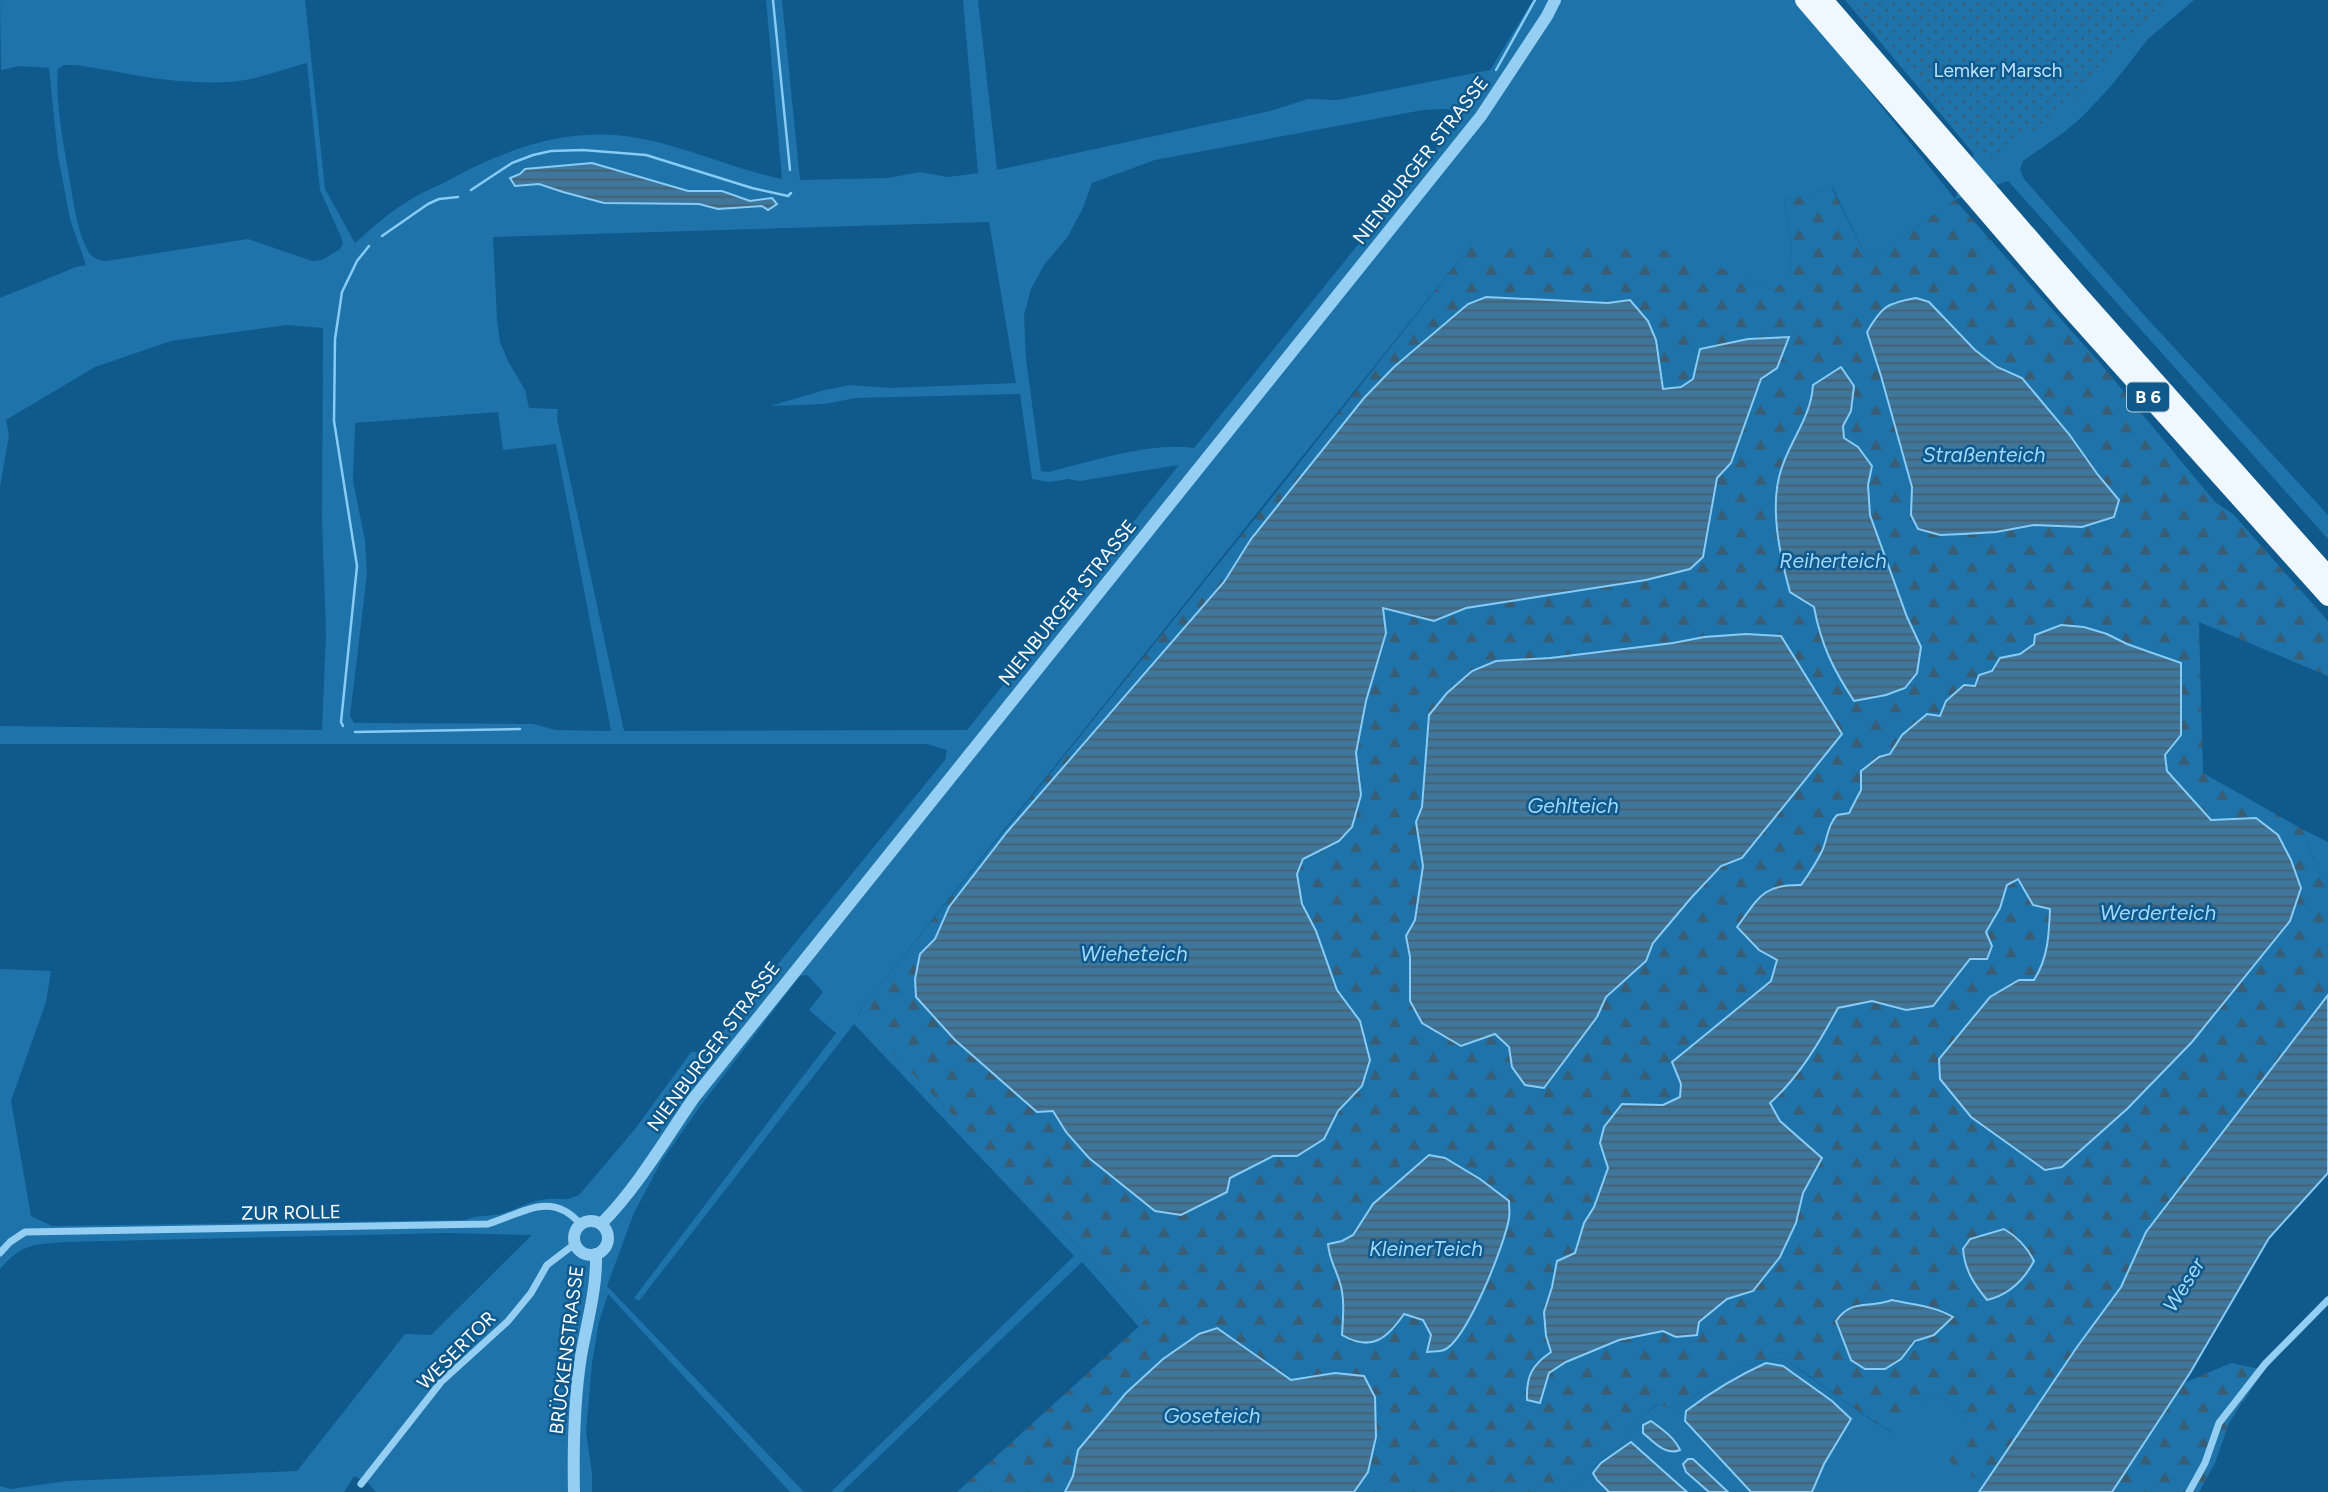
<svg xmlns="http://www.w3.org/2000/svg" width="2328" height="1492" viewBox="0 0 2328 1492" font-family="Figtree,sans-serif">
  <style>
    .green { fill: #1d73aa; fill-rule: evenodd }
    .forest { fill: url(#forest-firs); fill-rule: evenodd }
    .park { fill: url(#park-dots) }
    .water { fill: url(#water-rules); stroke: #86ccf7; stroke-width: 2 }
    .lines { fill: none; stroke-linecap: round; stroke-linejoin: round }
    .stream { stroke: #86ccf7; stroke-width: 2.5 }
    .minor { stroke: #95cef3; stroke-width: 7 }
    .tertiary { stroke: #95cef3; stroke-width: 12 }
    .trunk { stroke: #f0f8ff; stroke-width: 18 }
    .labels { text-anchor: middle; stroke-width: 5; stroke-linejoin: round; paint-order: stroke }
    .shield { fill: #0f598c; stroke: #b7cddc; stroke-width: 2 }
    .shield-label { font-size: 18px; font-weight: bold; fill: #fff }
    .park-label { font-size: 19px; fill: #bce4fe; stroke: #0f598c }
    .street-label { font-size: 19px; fill: #fff; stroke: #0f598c }
    .water-label { font-size: 21px; font-style: italic; fill: #a1d8fa; stroke: #0f598c }
  </style>
  <defs>
    <pattern id="forest-firs" width="22" height="20" patternUnits="userSpaceOnUse" patternTransform="scale(1.75)"><rect width="22" height="20" fill="#1d73aa"/><path d="M5 1l3.5 6h-7zM16 11l3.5 6h-7z" fill="#375e76"/></pattern>
    <pattern id="park-dots" width="8" height="8" patternUnits="userSpaceOnUse" patternTransform="scale(1.75)"><rect width="8" height="8" fill="#1d73aa"/><path d="M2 2h.1M6 6h.1" fill="none" stroke="#375e76" stroke-width="1.8" stroke-linecap="round"/></pattern>
    <pattern id="water-rules" width="6" height="5" patternUnits="userSpaceOnUse" patternTransform="scale(1.75)"><rect width="6" height="5" fill="#3f769b"/><path d="M0 2.5h6" fill="none" stroke="#465f70"/></pattern>
  </defs>
  <rect width="100%" height="100%" fill="#0f598c"/>
  <g class="green">
    <path d="M0,0H305L325,189L355,243C371,229 387,214 405,203C417,195 430,189 443,183C506,149 569,124 643,139C690,148 734,169 782,179L766,0H782L800,180L888,178L920,172L948,177L978,173L963,0H978L997,170L1270,111L1308,99L1337,100L1490,70L1533,0H1797L1955,199L1974,154L1845,0H2194L2148,39L2112,85L2082,117L2063,133L2023,161L2020,169L2024,179L2145,316L2328,515V539L2008,181L1955,200L1868,261L1833,188L1784,201L1792,247L1790,279L1773,290L1743,278L1472,244L864,1005L858,1015L1147,1319L1139,1327L1082,1262L842,1492H831L1074,1256L854,1024L639,1301L634,1298L836,1033L809,1010L823,992L807,975L800,976L701,1105L661,1162L634,1213L607,1286L804,1492H790L608,1294L599,1322L592,1363L586,1432L592,1473V1492H376L368,1483L354,1476L344,1492H0V1486L10,1489L67,1481L297,1471L405,1334L431,1335L532,1235L445,1233L65,1242C32,1245 23,1243 0,1269V969L51,971L46,1002L11,1101L31,1216L52,1226L465,1220C478,1214 491,1217 504,1213C519,1208 532,1200 548,1199C562,1198 566,1202 580,1194L635,1129L691,1052H706L945,760L947,750L927,744H0V726L322,730L326,633L322,521L323,328L287,325L171,341L95,367L6,420L9,435L0,487V298L76,267L86,265L70,219L58,156L49,68L20,66L1,70ZM307,63L320,190L341,237L343,243L340,249L322,260L312,261L248,239L106,261C98,260 92,258 88,251C77,231 74,204 70,182C64,144 55,107 58,69L64,65H78C130,74 185,87 239,81C262,78 284,69 307,63ZM1446,109L1465,112L1194,448C1149,442 1093,461 1049,472L1041,471L1026,359L1024,315L1031,289L1044,265L1067,238L1083,208L1092,183L1155,160L1423,110ZM592,163L688,191H722L750,202L771,198L762,206L718,209L700,204L604,203L563,192L539,184L515,186L511,178L520,174L525,169ZM989,222L1016,383L890,388L850,385L825,390L770,406L825,404L855,398L1020,394L1032,479L1050,482L1068,479L1080,481L1179,465L967,730L624,731L557,419L558,409L529,408L525,390L508,361L500,342L497,319L493,237ZM498,412L503,450L556,444L611,731L556,730L533,724L354,723L350,716L367,574L365,540L353,481L355,423Z"/>
    <path d="M2302,829L2328,842V878L2320,876Z"/>
    <path d="M1783,1358L1868,1418L1893,1433L1934,1392L1966,1414L1948,1460L1984,1484L1979,1492H1812L1824,1464L1804,1382L1783,1366L1766,1363L1740,1374L1705,1396L1685,1421L1751,1492H1728L1693,1459L1686,1472L1709,1492H1687L1631,1442L1597,1480L1609,1492H1564L1621,1444L1638,1419L1659,1404L1674,1409L1743,1366Z"/>
  </g>
  <g class="forest">
    <path d="M1832,188L1868,261L1955,200L2100,363L2215,502L2233,514L2328,621V676L2199,622L2203,773L2302,829L2320,876L2328,878V994L2146,1232L2121,1287L2077,1347L1984,1484L1947,1460L1966,1414L1934,1392L1894,1433C1855,1411 1820,1382 1783,1358L1743,1366L1674,1409L1658,1404L1638,1419L1621,1444L1564,1492H1354L1368,1472L1335,1373L1291,1380L1217,1328L1199,1334L1163,1359L1126,1393L1078,1450L1073,1476L1065,1492H957L1147,1319L858,1016L864,1005L1282,485L1472,244L1685,251L1743,278L1773,290L1790,278L1792,247L1784,201ZM1630,300L1656,340L1662,389C1682,387 1690,387 1697,367L1777,368L1762,379L1731,463L1717,478L1703,557L1690,569L1646,580L1466,608L1434,621L1382,608L1356,753L1361,795L1339,841L1303,859L1297,874L1302,904L1316,931L1337,990L1360,1021L1362,1086L1338,1111L1324,1139L1297,1156H1273L1230,1178L1227,1192L1155,1211C1117,1180 1079,1154 1053,1111L1037,1112L955,1040L916,997L920,954L935,939L1007,832L1224,582L1251,539L1364,398L1394,367L1468,304L1554,301L1608,303ZM1895,301L1929,302L1975,350L1997,368L2022,378L2119,500L2082,527L2034,525L1996,532L1940,535L1911,515L1912,487L1881,376L1867,332L1879,312ZM1813,385L1851,411L1843,426L1844,438L1858,447L1872,466L1868,485L1870,515L1907,617L1921,647L1905,688L1886,695L1853,701L1819,634L1814,607L1790,592C1780,556 1769,507 1781,470C1791,440 1811,417 1813,385ZM1746,634L1781,636L1842,734L1742,858L1721,866L1691,898L1653,943L1646,961L1606,997L1597,1018L1512,1067L1509,1047L1495,1034L1461,1046L1410,957L1406,936L1415,920L1423,866L1416,822L1422,807L1429,715L1496,661L1550,658L1673,643L1704,637ZM2107,634L2127,644L2152,651L2180,707L2181,735L2165,755L2166,771L2211,820L2290,921L2192,1042L2127,1109L2062,1167L1939,1059L1990,997L2034,980L2042,968L2049,941L2050,909L2033,905L2018,879L2007,885L2000,908L1986,932L1992,946L1970,959L1933,1006L1906,1010L1872,1001L1838,1008C1819,1043 1799,1077 1770,1103L1780,1121L1822,1158L1803,1193L1796,1223L1753,1291L1727,1299L1699,1322L1676,1337C1671,1334 1666,1331 1661,1331C1626,1332 1579,1355 1549,1373L1540,1403L1551,1352L1546,1336L1544,1312L1552,1287L1557,1261L1575,1253L1584,1223L1594,1207L1608,1168L1600,1143L1680,1097L1681,1084L1672,1062L1771,981L1777,960L1759,950L1737,927C1757,900 1763,883 1800,885C1816,864 1823,850 1829,825C1854,809 1861,801 1862,771L1879,757L1890,754L1902,735L1940,716L1992,671L2000,658L2020,654L2034,644ZM1428,1156L1445,1158L1480,1179L1509,1201C1510,1242 1478,1305 1457,1340L1431,1335L1423,1320L1404,1314L1395,1329L1342,1335V1241L1353,1235L1397,1185ZM2004,1229C2018,1237 2027,1247 2034,1261L2025,1277L1997,1297ZM1892,1300L1918,1304L1932,1310H1940L1934,1335C1908,1343 1917,1346 1899,1360C1891,1367 1884,1369 1874,1369C1849,1369 1844,1341 1836,1321L1852,1306L1879,1305Z"/>
    <path d="M2231,1363L2264,1370L2229,1423L2215,1463L2199,1492H2112L2184,1383Z"/>
  </g>
  <path class="park" d="M1849,0H2176L2134,37L2075,102L1985,163Z"/>
  <g class="water">
    <path d="M592,163L688,191H722L750,201L772,198L777,204L768,210L762,206L718,209L699,204L604,203L563,192L539,184L515,186L510,178L520,174L525,169Z"/>
    <path d="M1486,297L1608,303L1630,300L1648,321L1656,340L1663,389L1681,387L1693,379L1700,349L1748,339L1789,337L1777,368L1761,379L1731,463L1717,478L1703,557L1690,569L1646,580L1466,608L1434,621L1383,608L1386,633L1366,701L1356,753L1361,795L1352,827L1339,841L1303,859L1297,874L1302,904L1316,931L1337,990L1360,1021L1370,1060L1362,1086L1338,1111L1324,1139L1297,1156H1273L1230,1178L1227,1192L1181,1215L1155,1211L1089,1158L1066,1132L1053,1111L1037,1112L955,1040L916,997L915,979L920,954L935,939L949,907L1007,832L1224,582L1251,539L1364,398L1394,367L1468,304Z"/>
    <path d="M1916,298L1929,302L1975,350L1997,367L2022,378L2069,434L2098,475L2119,500L2114,517L2082,527L2034,525L1996,532L1963,534L1940,535L1918,529L1911,515L1912,487L1881,376L1867,332C1882,306 1887,303 1916,298Z"/>
    <path d="M1841,367L1854,386L1851,411L1843,426L1844,438L1858,447L1872,466L1868,485L1870,515L1907,617L1921,647L1917,673L1905,688L1886,695L1854,701C1833,669 1821,645 1814,607L1790,592C1780,556 1769,507 1781,470C1790,440 1811,418 1813,385Z"/>
    <path d="M2061,625L2084,627L2107,634L2127,644L2181,663V735L2165,755L2167,771L2211,820L2256,818L2278,835L2291,860L2301,888L2290,921L2192,1042L2127,1109L2062,1167L2045,1170L1971,1117L1940,1079L1939,1059L1990,997L2019,980H2034C2048,958 2049,935 2050,909L2033,905L2018,879L2007,885L2000,908L1986,932L1992,946L1987,959H1970L1933,1006L1906,1010L1872,1001L1838,1008C1819,1043 1799,1077 1770,1103L1780,1121L1822,1158L1803,1193L1796,1223L1780,1257L1753,1291L1727,1299L1699,1322L1697,1335L1676,1337L1663,1331L1619,1340L1566,1362L1549,1373L1540,1403L1527,1400C1526,1376 1532,1365 1551,1352L1546,1336L1544,1312L1552,1287L1557,1261L1575,1253L1584,1223L1594,1207L1608,1168L1600,1143L1604,1127L1622,1104L1663,1105L1680,1097L1681,1084L1672,1062L1771,981L1777,960L1759,950L1737,927C1758,899 1762,884 1801,885C1809,874 1816,863 1822,851C1828,838 1827,826 1837,815L1849,813L1861,790V771L1879,757L1890,754L1902,735L1927,714L1940,716L1946,701L1964,685L1975,686L1979,675L1992,671L2000,658L2020,654L2034,644L2035,635Z"/>
    <path d="M1746,634L1781,636L1842,734L1742,858L1721,866L1691,898L1653,943L1646,961L1606,997L1597,1017L1544,1088L1525,1085L1512,1067L1509,1047L1495,1034L1461,1046L1422,1023L1410,1001V957L1406,936L1415,920L1423,866L1416,822L1422,807L1429,715L1447,693L1472,671L1496,661L1550,658L1673,643L1704,637Z"/>
    <path d="M2328,995V1173L2269,1238L2190,1373L2112,1492H1979L2077,1347L2121,1287L2146,1232Z"/>
    <path d="M1429,1155L1445,1158L1480,1179L1509,1201C1509,1207 1510,1213 1509,1218C1505,1244 1467,1340 1444,1350C1439,1352 1432,1351 1427,1352L1431,1335L1423,1320L1404,1314C1387,1339 1371,1352 1342,1335C1343,1318 1345,1299 1340,1283C1336,1269 1329,1259 1328,1244L1342,1241L1353,1235L1373,1204Z"/>
    <path d="M2004,1229C2018,1237 2027,1247 2034,1261C2024,1280 2008,1295 1987,1300C1974,1284 1965,1271 1963,1249L1970,1239Z"/>
    <path d="M1892,1300C1913,1305 1935,1306 1953,1317L1934,1335L1915,1341L1901,1359L1885,1369H1865L1851,1360L1836,1321C1852,1298 1868,1309 1892,1300Z"/>
    <path d="M1217,1328L1291,1380L1335,1373L1364,1376L1375,1397L1376,1437L1368,1472L1354,1492H1065L1073,1476L1078,1450L1126,1393L1163,1359L1199,1334Z"/>
    <path d="M1766,1363L1783,1366L1832,1401L1851,1419L1824,1464L1812,1492H1751L1685,1421L1686,1411C1711,1392 1737,1376 1766,1363Z"/>
    <path d="M1651,1421C1662,1429 1674,1437 1680,1450C1665,1456 1654,1442 1643,1433V1425Z"/>
    <path d="M1631,1442L1687,1492H1609L1597,1480L1593,1473L1601,1463Z"/>
    <path d="M1688,1459H1693L1728,1492H1709L1686,1472L1683,1464Z"/>
  </g>
  <g class="lines">
    <g class="stream">
      <path d="M773,0L790,170"/>
      <path d="M1496,70L1535,0"/>
      <path d="M471,190L512,163L533,155L551,151L583,150L646,155L752,188L788,196L791,193"/>
      <path d="M382,236L428,204L439,199L458,197"/>
      <path d="M343,726L341,722L357,566L334,421L335,339L342,292L357,261L369,246"/>
      <path d="M355,732L520,729"/>
    </g>
    <g class="minor">
      <path d="M0,1253L10,1242L25,1232L488,1224C523,1213 552,1190 581,1225"/>
      <path d="M361,1484L441,1382L508,1321L531,1293L547,1265L576,1243"/>
      <path d="M2189,1492L2205,1463L2219,1423L2265,1364L2328,1300"/>
    </g>
    <g class="tertiary">
      <circle cx="591" cy="1238" r="17"/>
      <path d="M601,1224C636,1189 665,1140 693,1099L1481,116L1547,16L1555,0"/>
      <path d="M574,1492C573,1447 574,1401 581,1356C587,1322 597,1289 596,1254"/>
    </g>
    <g class="trunk">
      <path d="M1804,0L2067,306L2328,597"/>
      <path d="M1824,0L2081,297L2328,575"/>
    </g>
  </g>
  <g class="labels">
    <rect class="shield" x="2127" y="382.5" width="42" height="29" rx="5"/>
    <g class="shield-label">
      <text x="2148" y="403">B 6</text>
    </g>
    <g class="park-label">
      <text x="1998" y="77">Lemker Marsch</text>
    </g>
    <g class="street-label">
      <text transform="translate(1420 160) rotate(-52)" y="7">NIENBURGER STRASSE</text>
      <text transform="translate(1067 602) rotate(-51)" y="7">NIENBURGER STRASSE</text>
      <text transform="translate(713 1046) rotate(-53)" y="7">NIENBURGER STRASSE</text>
      <text transform="translate(291 1212) rotate(-1)" y="7">ZUR ROLLE</text>
      <text transform="translate(456 1350) rotate(-45)" y="7">WESERTOR</text>
      <text transform="translate(566 1350) rotate(-83)" y="7">BRÜCKENSTRASSE</text>
    </g>
    <g class="water-label">
      <text x="1984" y="462">Straßenteich</text>
      <text x="1833" y="568">Reiherteich</text>
      <text x="1573" y="813">Gehlteich</text>
      <text x="2158" y="920">Werderteich</text>
      <text x="1134" y="961">Wieheteich</text>
      <text x="1426" y="1256">KleinerTeich</text>
      <text transform="translate(2184 1285) rotate(-58)" y="7">Weser</text>
      <text x="1212" y="1423">Goseteich</text>
    </g>
  </g>
</svg>
